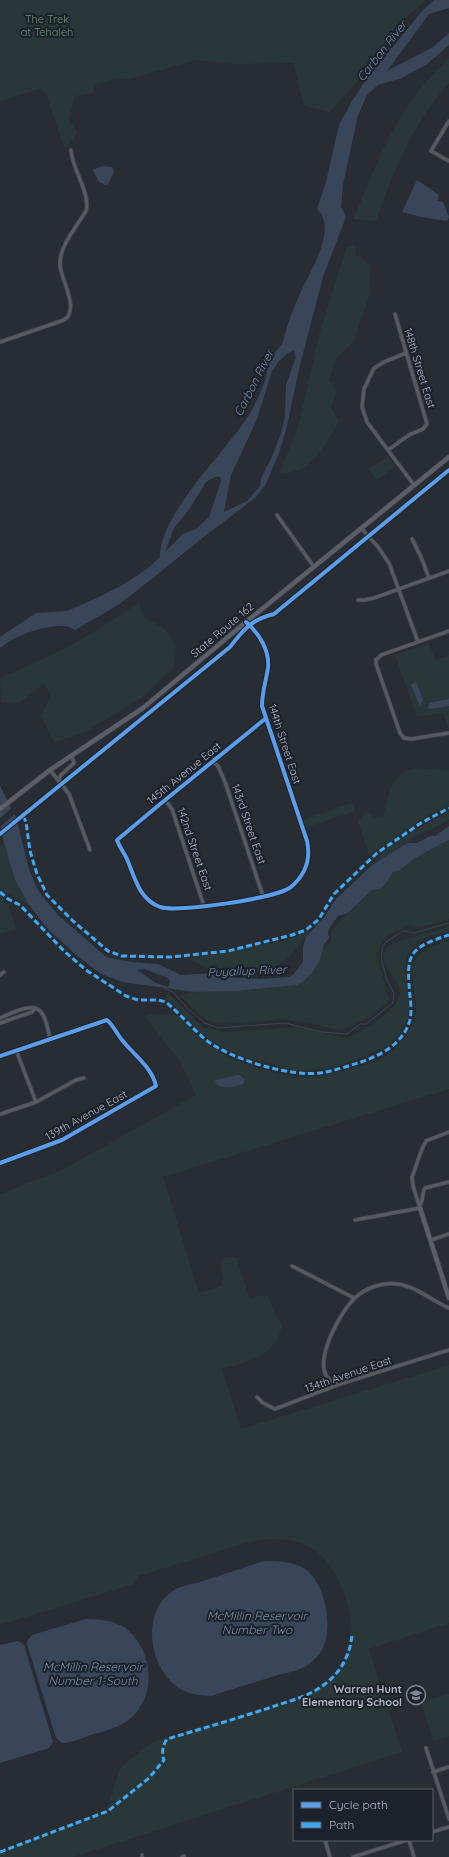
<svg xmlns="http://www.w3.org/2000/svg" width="449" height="1857" viewBox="0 0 449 1857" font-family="Quicksand,sans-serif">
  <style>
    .green { fill: #293739 }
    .water { fill: #39465a; fill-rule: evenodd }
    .pier { fill: #282c33 }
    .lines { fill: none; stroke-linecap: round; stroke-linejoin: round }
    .stream { stroke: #39465a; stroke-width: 1 }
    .street-casing { stroke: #44474c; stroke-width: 4.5 }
    .secondary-casing { stroke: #454850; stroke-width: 5.5 }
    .street { stroke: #575a61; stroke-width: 3 }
    .secondary { stroke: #5c5f65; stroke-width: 4 }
    .quiet { stroke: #3fa9f5; stroke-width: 3; stroke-dasharray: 6 3; stroke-linecap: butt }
    .cycleway-casing { stroke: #1c222c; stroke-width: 6 }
    .cycleway { stroke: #5a9eea; stroke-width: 4 }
    .labels { text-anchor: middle; stroke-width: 4; stroke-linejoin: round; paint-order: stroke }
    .park-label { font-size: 11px; fill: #6c9175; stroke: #1c222c }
    .street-label { font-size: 11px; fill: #b2b8c3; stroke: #1c222c }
    .poi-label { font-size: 11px; font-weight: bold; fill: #b2b8c3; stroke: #1c222c; text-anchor: end }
    .water-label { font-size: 12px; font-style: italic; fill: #7d8ea9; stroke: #1c222c }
  </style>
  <rect width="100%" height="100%" fill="#282c33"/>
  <g class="green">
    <path d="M0,0H426L404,19L381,55L330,112L304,106L293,63L234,64L196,60L130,79H117L96,84L92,93L75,96L69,119L77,133L67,148L64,147L46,94L40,89L0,101Z"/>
    <path d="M449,58V83C412,124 394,171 376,221L354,219C371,175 389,130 418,91C427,80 439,69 449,58Z"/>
    <path d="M355,245L356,255L371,265L369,283L371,291L353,343L336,358L329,380L337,391L331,408L339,421C323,448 314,472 279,474L299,424L319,335L347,246Z"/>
    <path d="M388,456L395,467L376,480L369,469Z"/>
    <path d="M139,603L144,617L165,629L176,646L174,667L142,698L85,732L54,743L41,715L51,697L44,683L19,703L1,702L0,678L69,647Z"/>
    <path d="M429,643L435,660L449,655V730L443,713L417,717L395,655Z"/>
    <path d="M414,768L449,770V805L420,820L369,855L358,821L366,812L374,817L383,816C389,797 390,773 414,768Z"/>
    <path d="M352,803L355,811L305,828L302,820Z"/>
    <path d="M449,812V819L433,829L416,835L407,843L371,866C390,841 422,826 449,812Z"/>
    <path d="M449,840V919L430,925L418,927L409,925L383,939L377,955L389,999L388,1003L368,1018L341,1031L310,1023L281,1019L258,1022L220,1024L206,1020L181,997V995C199,989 219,993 237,991C257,990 277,987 297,985L304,981L314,972L320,960L323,949L331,943V931L372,890L387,882L393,872L400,870L415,858Z"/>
    <path d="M4,843L15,880L29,905C19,899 10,896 0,889V846Z"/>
    <path d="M0,894C11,905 12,917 16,930L0,934Z"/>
    <path d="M449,926V931C441,934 431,934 423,939C388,959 418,993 406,1022C398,1042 379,1051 360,1058C336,1068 312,1073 286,1069C278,1067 271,1063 263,1061C260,1060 257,1061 254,1060C244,1058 224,1048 215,1043C196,1032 183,1011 165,999L168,993L203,1027L223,1032L296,1027L347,1038C361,1032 402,1008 400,991C398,976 374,963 388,947C395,939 436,933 449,926Z"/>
    <path d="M312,930L288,958L267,972L243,975L228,971L210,970L187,958L283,941Z"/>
    <path d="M449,940V1089L163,1177L199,1293L221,1286L223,1279L220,1262L225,1257H236L250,1299L262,1295L268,1296L275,1315L282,1325C276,1357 250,1361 222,1369L241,1429L449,1365V1623L369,1649L402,1752L73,1857H0V1851L107,1810L120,1768L152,1742L309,1693C326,1684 343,1669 349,1649C354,1632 351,1615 346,1599C336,1569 321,1545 288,1540C261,1536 236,1546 211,1554C187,1561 162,1569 138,1576L134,1584L0,1625V1194L60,1171L196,1095L180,1061L144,1016C152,1012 156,1015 164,1015C167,1015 170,1014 173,1014C183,1017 196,1036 205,1042C230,1063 289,1082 322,1076C332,1074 376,1062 383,1058C399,1047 415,1029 416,1010C417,999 409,972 413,964C419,950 436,945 449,940Z"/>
    <path d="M449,1694V1736L433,1741L421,1702Z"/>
  </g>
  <g class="water">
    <path d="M434,0H449V8L429,14L387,71L433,47L449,33V45L427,64L402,78L378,85L367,95L358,115L343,185L341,207L346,217L323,277L300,365L286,430L279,453L266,484L256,497L196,543L153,578L118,605L75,630C71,629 70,626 66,626C45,625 17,634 0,648V637L36,613L67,611L97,598L124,584L147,569L160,557C159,516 222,455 245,421C252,411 258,398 263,386C267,377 267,365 272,357C275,351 280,348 283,342C286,329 293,308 299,296C308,274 339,229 317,209L326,182L339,125L352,101L369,75L424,9ZM294,351L296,357L286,385L285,416L281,433L272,457L261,478L260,486L247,501L224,512L231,475L257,419L272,371L279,361L288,353ZM215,477H220L221,481L209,517L196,529L183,534L165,552L174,528L188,511L206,482Z"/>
    <path d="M102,166L112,167L114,172L108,184L106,185L99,182L93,171V170Z"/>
    <path d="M417,180L439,195L437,201L443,202L449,217L447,221L421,217L402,212Z"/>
    <path d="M415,682L417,684L423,700L420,706L411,685Z"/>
    <path d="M449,699V706L431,709L428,708L429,703Z"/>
    <path d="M0,786L16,817L29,870L39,892L58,915L106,957L132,962L158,964L181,975L216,973L239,978L261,979L289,977L293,975L303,962V947L306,937L325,916L336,899L371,866L407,843H417L430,836H435L449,826V840L415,858L400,870L393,872L387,882L381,888L372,890L348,913L338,916L330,927L328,932L329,938L324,945L320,960L313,972L304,981L297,985L237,991L195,992L122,982L101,974L75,954L48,929L29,905L15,880L4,843L0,824ZM144,969L168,978L170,982L168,987L156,983L137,970Z"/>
    <path d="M238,1075L241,1076L245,1080L243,1084C232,1087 223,1091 215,1082L216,1080Z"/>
    <path d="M264,1561C279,1561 292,1561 305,1569C326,1583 335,1633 320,1653C317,1658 309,1665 304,1667C297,1671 286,1673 278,1675C255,1682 233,1689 211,1696C198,1695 186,1694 176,1686C148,1664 141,1611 174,1590C181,1586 192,1584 200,1582C221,1575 243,1568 264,1561Z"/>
    <path d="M86,1619C101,1619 118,1621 129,1631C152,1653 156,1691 135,1714C124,1726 109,1730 94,1734C84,1737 72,1743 62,1743L56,1738L27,1644L28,1640L32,1635Z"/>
    <path d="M18,1641L24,1645L53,1742L49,1748L0,1763V1645Z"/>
  </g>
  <path class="pier" d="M13,807L16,813L0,827V818Z"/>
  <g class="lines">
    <path class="stream" d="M164,988L173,992L187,1008L205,1023L218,1028L285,1023L321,1032L347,1034L360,1024H366L393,1003L394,994L387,980L381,958L383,946L386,942L403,931L414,933L449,923"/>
    <g class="street-casing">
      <g id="street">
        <path d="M449,121L431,151L449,161"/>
        <path d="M0,342L64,320C80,310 62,281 60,266C59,245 77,227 86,211C91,194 72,169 71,150"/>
        <path d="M406,353L384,362L374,368L364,389L362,407L367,422L414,485"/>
        <path d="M388,450L409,435L423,429L427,424L395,314"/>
        <path d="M277,515L314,567"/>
        <path d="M361,528L378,547L389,563L418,642"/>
        <path d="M412,539L421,557L429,578"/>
        <path d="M358,600H365L374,598L449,571"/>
        <path d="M246,622C259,633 270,651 268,668C266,681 262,692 262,706L307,841C311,859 305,875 291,887C278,898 177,913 160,907C139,899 135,878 127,859C124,853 119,846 117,840L159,805L265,719"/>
        <path d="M376,660V664L400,733L404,738"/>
        <path d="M376,660L381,655L449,631"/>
        <path d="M404,738L411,739L449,733"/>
        <path d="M212,761L218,766L225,782L263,896"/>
        <path d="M50,770L69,794L90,850"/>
        <path d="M62,785L59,779L61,775L74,763L72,756"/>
        <path d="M165,800L172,809L204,906"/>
        <path d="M0,975L4,972"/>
        <path d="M0,1018C10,1014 33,1001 41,1012C47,1019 48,1031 50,1039"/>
        <path d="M0,1023L32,1012L35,1008"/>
        <path d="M16,1050L36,1102"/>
        <path d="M0,1056L107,1020C113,1025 117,1034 122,1040C133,1054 152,1067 156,1086L62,1140L0,1163"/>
        <path d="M1,1114L36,1102L76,1080L84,1078"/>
        <path d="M420,1205C424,1200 421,1194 425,1188L449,1182"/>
        <path d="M355,1220L420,1208L413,1186L412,1177L422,1149L426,1141L449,1132"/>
        <path d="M431,1240L449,1234"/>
        <path d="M292,1266L354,1298"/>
        <path d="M340,1384C302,1379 340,1311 355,1298C365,1288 383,1282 397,1284C416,1286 432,1301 449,1308"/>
        <path d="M257,1397L263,1403L275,1409L340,1384L449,1350"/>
        <path d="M426,1748L449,1819"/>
        <path d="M433,1772L449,1767"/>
        <path d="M432,1832L449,1827"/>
        <path d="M325,1840L330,1857"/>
        <path d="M409,1840L414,1857"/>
        <path d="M142,1855V1857"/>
        <path d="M182,1857L184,1856"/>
        <path d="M353,1857L407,1840"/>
      </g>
    </g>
    <g class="secondary-casing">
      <g id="secondary">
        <path d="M0,809L50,770L143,708L246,622L449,457"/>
        <path d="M420,1208L449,1298"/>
      </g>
    </g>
    <use href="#street" class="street"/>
    <use href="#secondary" class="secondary"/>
    <g class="quiet">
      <path d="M23,816L26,822L30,851L37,874L47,895L73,921L108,951L122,956L171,957L228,951L292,935L306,930L319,919L334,894L377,853L421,823L449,808"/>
      <path d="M0,892L8,899L20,905L65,952L86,970L126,996L138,1000H158L166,1002C180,1014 192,1028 206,1040C230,1059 290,1077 320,1073C334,1071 348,1066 361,1062C381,1055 402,1044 409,1023C412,1015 411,1004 410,996C406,954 408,948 449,935"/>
      <path d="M0,1852L108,1811L149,1778L164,1760C161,1753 163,1745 167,1739C201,1729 235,1719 269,1708C288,1701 309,1697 325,1684C341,1672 350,1655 352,1635"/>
    </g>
    <g class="cycleway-casing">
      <g id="cycleway">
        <path d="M246,622C259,633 270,651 268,668C266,681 262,692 262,706L307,841C311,859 305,875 291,887C278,898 177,913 160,907C139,899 135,878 127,859C124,853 119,846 117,840L159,805L265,719"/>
        <path d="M0,834L230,647C243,630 252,619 274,614L449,470"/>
        <path d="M0,1056L107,1020C113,1025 117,1034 122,1040C133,1054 152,1067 156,1086L62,1140L0,1163"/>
      </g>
    </g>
    <use href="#cycleway" class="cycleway"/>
  </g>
  <defs>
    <g id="school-ring" transform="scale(1)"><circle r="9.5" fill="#1c222c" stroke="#828791" stroke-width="1.5"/><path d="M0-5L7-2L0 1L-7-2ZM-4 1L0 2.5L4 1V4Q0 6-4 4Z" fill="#828791"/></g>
  </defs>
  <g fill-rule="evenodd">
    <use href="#school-ring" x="416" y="1695"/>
  </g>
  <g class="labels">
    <g class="park-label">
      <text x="47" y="23">The Trek<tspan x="47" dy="13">at Tehaleh</tspan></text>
    </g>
    <g class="street-label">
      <text transform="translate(420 368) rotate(73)" y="4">148th Street East</text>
      <text transform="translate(222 630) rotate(-40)" y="4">State Route 162</text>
      <text transform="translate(285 744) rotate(72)" y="4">144th Street East</text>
      <text transform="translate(184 773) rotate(-39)" y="4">145th Avenue East</text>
      <text transform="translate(249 824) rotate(71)" y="4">143rd Street East</text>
      <text transform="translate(195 849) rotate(71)" y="4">142nd Street East</text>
      <text transform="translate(86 1115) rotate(-29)" y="4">139th Avenue East</text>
      <text transform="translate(348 1374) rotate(-19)" y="4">134th Avenue East</text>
    </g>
    <g class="poi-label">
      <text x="402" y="1693">Warren Hunt<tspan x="402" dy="13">Elementary School</tspan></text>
    </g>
    <g class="water-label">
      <text transform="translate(382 51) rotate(-52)" y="4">Carbon River</text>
      <text transform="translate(254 383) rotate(-63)" y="4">Carbon River</text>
      <text transform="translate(247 971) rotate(-2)" y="4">Puyallup River</text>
      <text x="257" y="1620">McMillin Reservoir<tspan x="257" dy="14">Number Two</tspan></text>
      <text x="93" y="1671">McMillin Reservoir<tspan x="93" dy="14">Number 1-South</tspan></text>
    </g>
  </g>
  <rect x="293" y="1789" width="140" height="52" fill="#1c222c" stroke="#585e68"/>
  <rect x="301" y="1802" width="20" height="6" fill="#5a9eea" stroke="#585e68"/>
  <text x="329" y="1809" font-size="12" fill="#b2b8c3">Cycle path</text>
  <rect x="301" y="1822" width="20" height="6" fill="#3fa9f5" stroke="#585e68"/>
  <text x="329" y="1829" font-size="12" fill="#b2b8c3">Path</text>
</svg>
